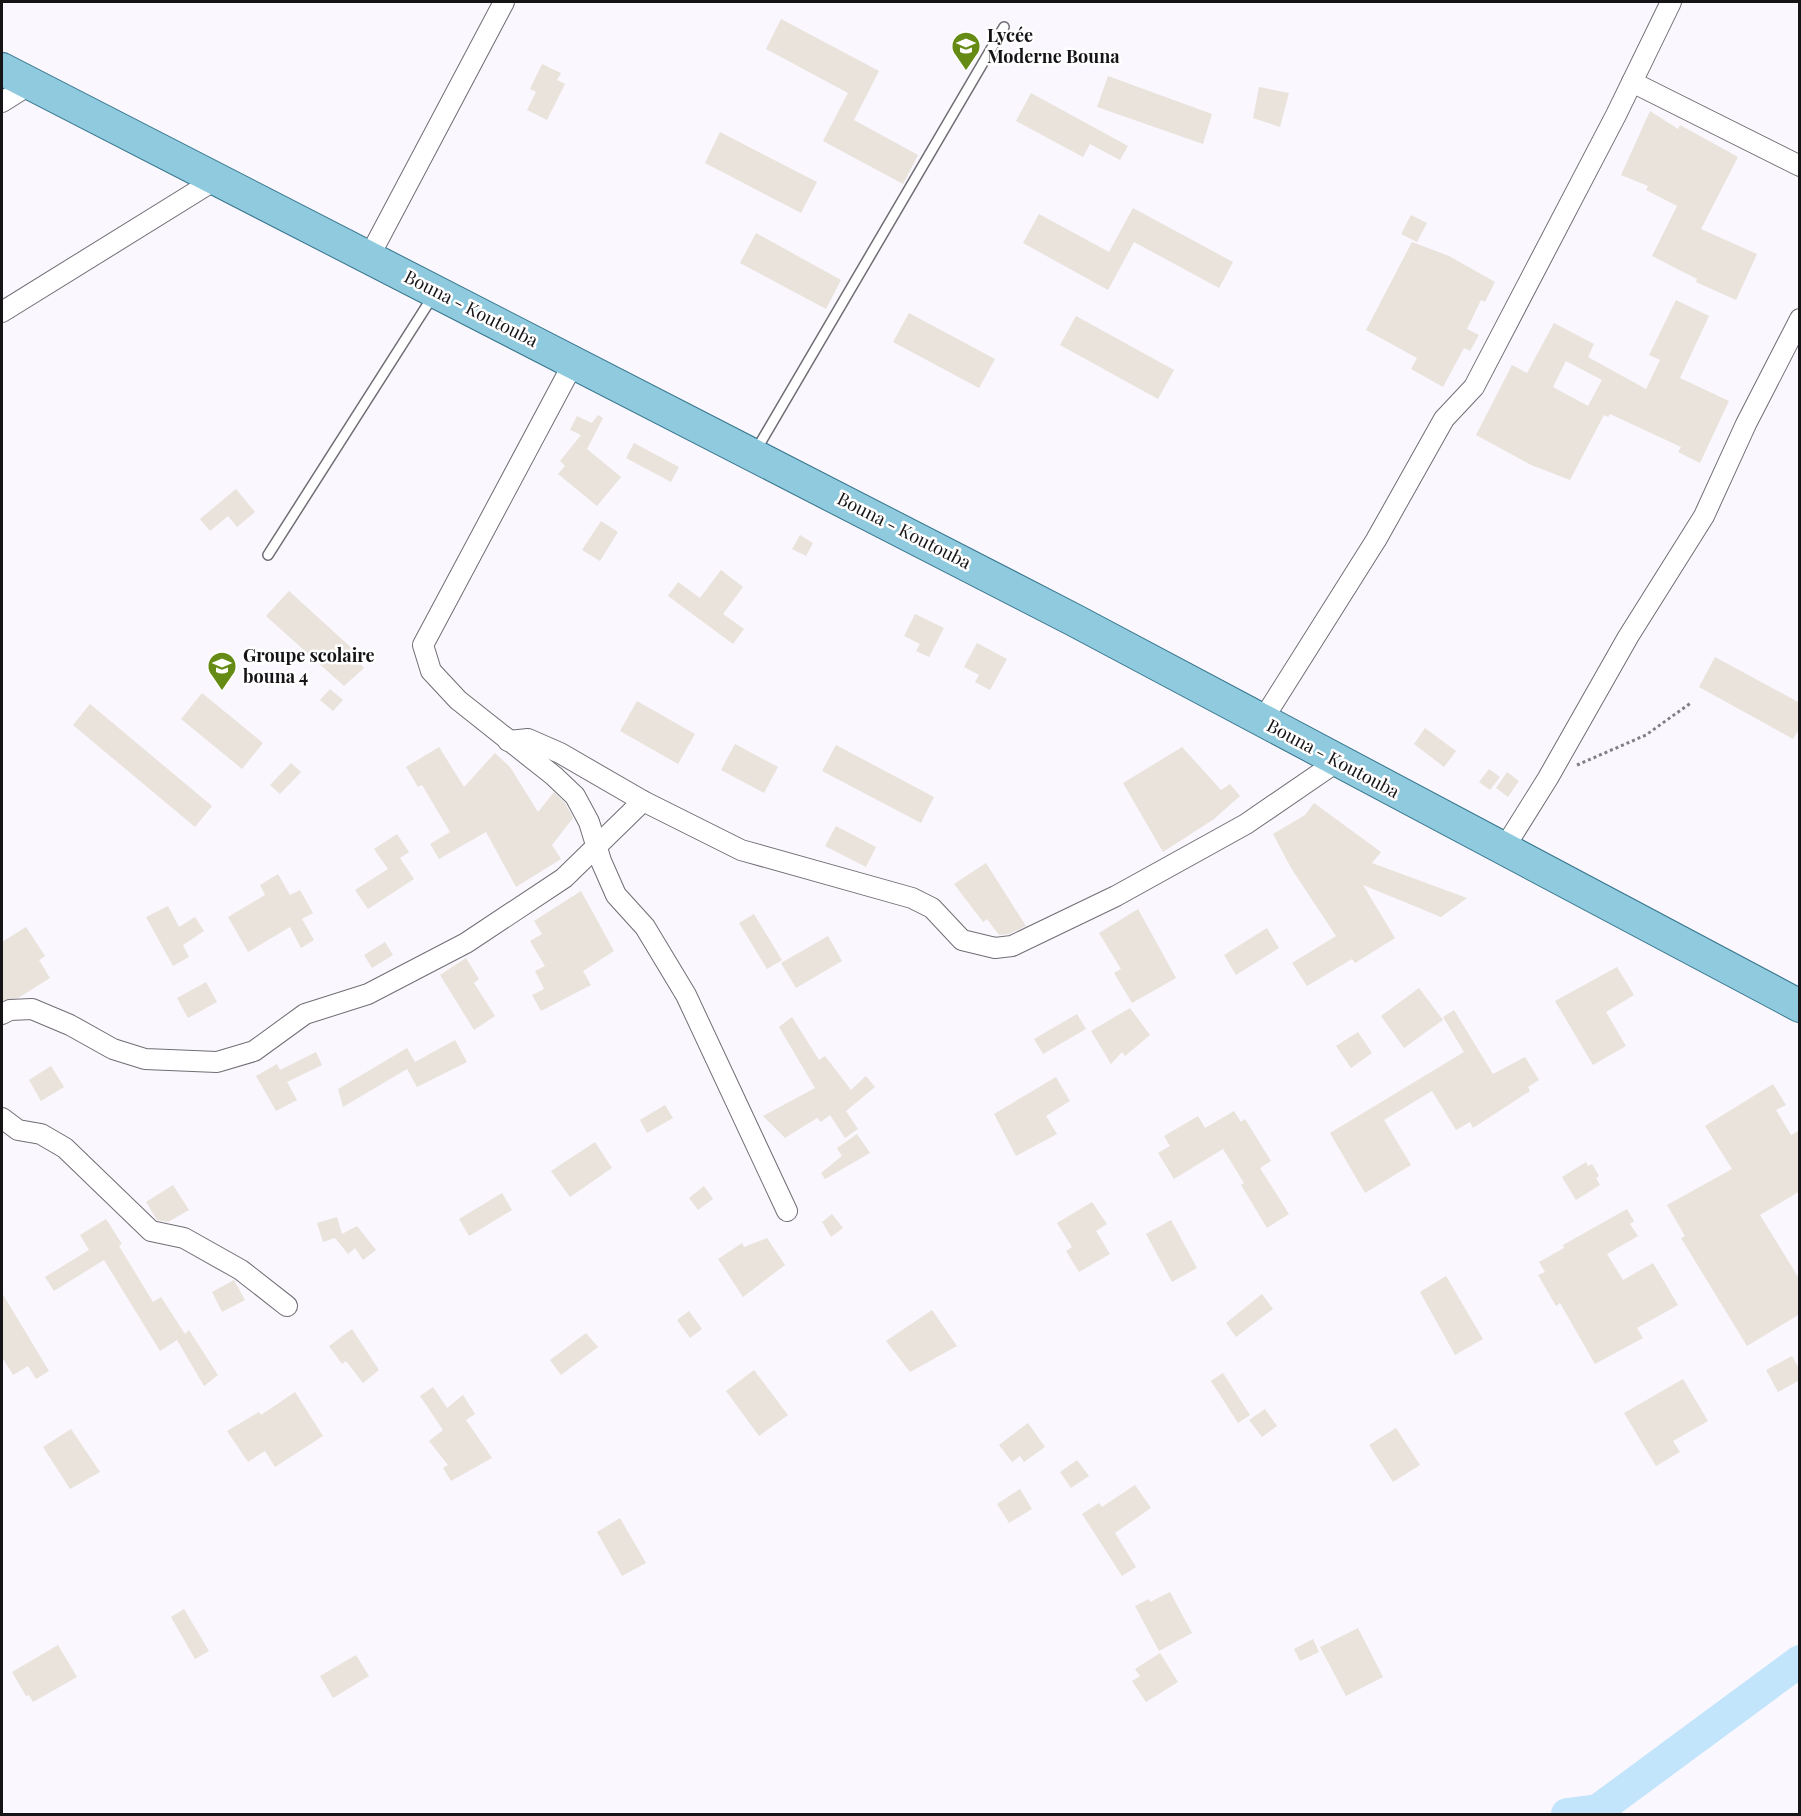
<svg xmlns="http://www.w3.org/2000/svg" width="1801" height="1816" viewBox="0 0 1801 1816" font-family="'Playfair Display',serif">
  <style>
    .lines { fill: none; stroke-linecap: round; stroke-linejoin: round }
    .river { stroke: #c2e5fc; stroke-width: 32 }
    .building { fill: #e9e3db; fill-rule: evenodd }
    .lane-casing { stroke: #716d74; stroke-width: 12 }
    .street-casing { stroke: #716d74; stroke-width: 22 }
    .primary-casing { stroke: #34748b; stroke-width: 34 }
    .path { stroke: #817e83; stroke-width: 3; stroke-dasharray: 3 3; stroke-linecap: butt }
    .lane { stroke: #fff; stroke-width: 9 }
    .street { stroke: #fff; stroke-width: 20 }
    .primary { stroke: #8fcadf; stroke-width: 32 }
    .labels { text-anchor: middle; stroke-width: 5; stroke-linejoin: round; paint-order: stroke }
    .poi-label { font-size: 18px; font-weight: bold; fill: #161417; stroke: #fff; text-anchor: start }
    .street-label { font-size: 18px; fill: #161417; stroke: #fff }
  </style>
  <rect width="100%" height="100%" fill="#faf7fe"/>
  <g class="lines">
    <path class="river" d="M1567,1814L1598,1810L1800,1661"/>
  </g>
  <g class="building">
    <path d="M781,19L879,71L854,120L918,155L903,184L823,141L848,93L766,49Z"/>
    <path d="M542,64L561,73L557,80L565,84L547,120L527,110L536,92L530,89Z"/>
    <path d="M1108,76L1212,114L1203,144L1097,107Z"/>
    <path d="M1259,87L1289,93L1280,127L1253,118Z"/>
    <path d="M1031,93L1128,146L1120,160L1090,144L1083,157L1016,121Z"/>
    <path d="M1650,111L1678,129L1680,125L1738,157L1701,229L1757,254L1736,300L1696,282L1697,279L1652,256L1677,206L1646,190L1648,186L1621,175Z"/>
    <path d="M720,132L817,182L801,213L705,163Z"/>
    <path d="M1133,208L1233,262L1219,288L1134,242L1108,290L1023,243L1039,214L1109,252Z"/>
    <path d="M1411,215L1427,223L1417,242L1401,234Z"/>
    <path d="M756,233L841,280L826,309L740,263Z"/>
    <path d="M1412,242L1449,256L1495,282L1485,302L1481,300L1467,329L1479,335L1470,351L1464,348L1443,387L1411,369L1417,358L1366,330Z"/>
    <path d="M1676,300L1709,316L1680,378L1729,401L1700,463L1678,452L1681,447L1610,414L1608,417L1604,415L1570,480L1531,465L1476,435L1512,365L1527,373L1554,323L1594,344L1588,357L1646,389L1660,360L1649,355ZM1566,361L1602,380L1588,406L1553,387Z"/>
    <path d="M909,313L995,359L979,388L893,342Z"/>
    <path d="M1076,316L1174,370L1158,399L1060,345Z"/>
    <path d="M598,415L603,418L587,449L621,477L597,506L558,474L565,466L560,461L581,435L570,430L577,416L592,423Z"/>
    <path d="M634,443L679,467L671,482L626,458Z"/>
    <path d="M236,489L255,512L237,527L228,516L210,531L200,519Z"/>
    <path d="M601,521L618,532L600,561L582,550Z"/>
    <path d="M800,535L813,543L806,556L792,549Z"/>
    <path d="M721,570L743,587L723,614L744,629L733,644L668,596L678,582L700,598Z"/>
    <path d="M289,591L357,653L354,656L364,668L344,686L266,616Z"/>
    <path d="M915,614L944,628L929,657L916,651L920,644L904,636Z"/>
    <path d="M977,643L1007,659L990,690L975,682L979,675L964,667Z"/>
    <path d="M1715,657L1800,703V728L1793,739L1699,687Z"/>
    <path d="M330,689L343,700L333,711L320,700Z"/>
    <path d="M202,693L263,743L242,769L181,719Z"/>
    <path d="M637,701L695,734L678,764L620,731Z"/>
    <path d="M90,704L212,806L195,827L73,725Z"/>
    <path d="M1425,728L1456,751L1444,767L1414,744Z"/>
    <path d="M735,744L778,767L764,793L721,770Z"/>
    <path d="M836,745L934,797L921,823L822,771Z"/>
    <path d="M439,747L464,787L495,753L510,767L538,812L554,792L565,803L573,818L552,845L561,859L516,887L486,832L439,859L430,844L450,832L422,785L418,787L406,767Z"/>
    <path d="M1182,747L1221,790L1230,784L1240,796L1214,819L1163,852L1123,783Z"/>
    <path d="M291,763L301,772L280,794L270,785Z"/>
    <path d="M1489,769L1500,777L1490,790L1479,782Z"/>
    <path d="M1507,772L1519,781L1508,797L1496,788Z"/>
    <path d="M1314,803L1381,852L1372,863L1467,898L1441,917L1363,885L1395,938L1355,963L1352,959L1307,986L1292,963L1336,936L1291,868L1273,834L1305,815Z"/>
    <path d="M836,826L876,847L866,867L825,846Z"/>
    <path d="M397,834L409,852L400,858L414,879L368,909L355,890L388,869L374,849Z"/>
    <path d="M986,863L1026,926L1009,934L999,935L987,919L983,922L954,884Z"/>
    <path d="M278,874L290,895L300,890L313,913L302,919L314,940L301,948L290,927L248,952L228,917L265,895L260,885Z"/>
    <path d="M581,891L614,951L583,971L591,985L541,1011L532,995L544,989L535,971L545,966L530,941L542,934L534,921Z"/>
    <path d="M168,906L179,927L195,917L204,931L183,945L189,957L173,966L146,917Z"/>
    <path d="M1138,909L1176,978L1132,1003L1114,973L1121,969L1099,933Z"/>
    <path d="M754,914L782,960L767,969L739,923Z"/>
    <path d="M26,927L45,956L39,960L50,978L18,998L2,1001V942Z"/>
    <path d="M1267,928L1279,948L1236,975L1224,955Z"/>
    <path d="M828,936L842,961L796,988L781,963Z"/>
    <path d="M385,942L393,955L372,968L364,955Z"/>
    <path d="M466,958L479,979L474,983L495,1016L474,1030L440,975Z"/>
    <path d="M1617,967L1634,995L1606,1012L1626,1046L1593,1065L1555,1001Z"/>
    <path d="M206,982L217,1002L188,1018L177,998Z"/>
    <path d="M1419,988L1443,1020L1404,1048L1381,1016Z"/>
    <path d="M1130,1008L1150,1035L1125,1056L1122,1052L1111,1064L1091,1031Z"/>
    <path d="M1454,1010L1493,1074L1525,1057L1539,1080L1528,1087L1530,1091L1473,1128L1470,1122L1456,1130L1432,1091L1384,1120L1411,1165L1365,1193L1330,1133L1464,1052L1443,1017Z"/>
    <path d="M1077,1014L1086,1029L1043,1054L1034,1039Z"/>
    <path d="M792,1017L819,1060L825,1056L851,1090L866,1076L875,1087L846,1111L858,1129L845,1138L830,1115L821,1122L817,1118L785,1138L763,1116L815,1088L779,1027Z"/>
    <path d="M1358,1032L1372,1053L1351,1068L1336,1046Z"/>
    <path d="M455,1040L467,1062L417,1087L407,1069L343,1107L338,1089L407,1048L415,1062Z"/>
    <path d="M316,1052L322,1065L287,1082L297,1100L276,1111L256,1076L277,1064L280,1070Z"/>
    <path d="M51,1066L64,1087L41,1101L29,1080Z"/>
    <path d="M1056,1077L1070,1101L1046,1116L1057,1134L1016,1156L994,1114Z"/>
    <path d="M1773,1084L1786,1105L1776,1110L1791,1135L1800,1130V1191L1760,1215L1800,1280V1314L1747,1346L1681,1238L1685,1236L1667,1205L1732,1169L1705,1126Z"/>
    <path d="M665,1105L673,1118L647,1133L640,1120Z"/>
    <path d="M1234,1111L1241,1122L1245,1119L1271,1161L1260,1168L1289,1214L1267,1228L1241,1185L1244,1183L1223,1149L1174,1179L1158,1153L1170,1146L1164,1136L1198,1116L1205,1128Z"/>
    <path d="M857,1134L870,1153L825,1179L821,1173L842,1156L837,1148Z"/>
    <path d="M595,1142L612,1168L570,1197L551,1171Z"/>
    <path d="M1586,1162L1588,1166L1592,1164L1599,1176L1596,1178L1600,1185L1576,1200L1562,1177Z"/>
    <path d="M173,1185L189,1210L168,1222L157,1220L146,1202Z"/>
    <path d="M704,1186L713,1199L698,1210L689,1198Z"/>
    <path d="M502,1193L512,1210L469,1236L459,1219Z"/>
    <path d="M1092,1202L1107,1224L1096,1231L1110,1254L1079,1272L1066,1251L1072,1247L1057,1223Z"/>
    <path d="M1627,1209L1634,1221L1630,1224L1638,1236L1607,1254L1623,1280L1653,1263L1678,1305L1637,1328L1643,1338L1595,1364L1560,1303L1556,1306L1538,1275L1545,1272L1539,1262L1564,1248L1563,1245Z"/>
    <path d="M832,1214L843,1228L831,1237L822,1222Z"/>
    <path d="M337,1217L342,1234L357,1226L376,1250L363,1260L355,1248L348,1254L335,1238L323,1242L317,1223Z"/>
    <path d="M106,1219L122,1244L119,1246L153,1302L161,1297L185,1334L189,1330L218,1375L204,1386L177,1340L160,1351L104,1260L54,1291L45,1277L89,1250L80,1235Z"/>
    <path d="M1171,1220L1197,1268L1172,1282L1146,1234Z"/>
    <path d="M767,1238L785,1265L743,1297L718,1259L742,1243L744,1247Z"/>
    <path d="M1446,1276L1483,1339L1455,1355L1420,1292Z"/>
    <path d="M234,1280L245,1300L222,1312L212,1292Z"/>
    <path d="M2,1293L49,1371L36,1379L28,1366L13,1375L2,1357Z"/>
    <path d="M1262,1294L1273,1309L1236,1337L1226,1323Z"/>
    <path d="M932,1310L957,1346L910,1372L886,1341Z"/>
    <path d="M689,1311L702,1329L690,1338L677,1320Z"/>
    <path d="M352,1329L379,1370L363,1383L346,1361L342,1364L329,1346Z"/>
    <path d="M586,1333L598,1347L561,1375L550,1360Z"/>
    <path d="M1792,1356L1800,1370V1380L1778,1392L1766,1370Z"/>
    <path d="M754,1370L788,1415L759,1436L726,1391Z"/>
    <path d="M1223,1373L1250,1415L1238,1423L1211,1381Z"/>
    <path d="M1683,1379L1708,1421L1673,1441L1680,1452L1656,1466L1624,1413Z"/>
    <path d="M433,1387L447,1408L463,1395L475,1414L466,1420L492,1458L451,1481L443,1468L448,1465L429,1441L443,1430L420,1396Z"/>
    <path d="M295,1392L323,1436L275,1467L265,1451L248,1462L227,1431L259,1412L261,1415Z"/>
    <path d="M1265,1409L1277,1426L1262,1437L1249,1420Z"/>
    <path d="M1028,1423L1045,1447L1024,1462L1020,1456L1012,1462L999,1445Z"/>
    <path d="M1396,1428L1420,1465L1393,1482L1369,1445Z"/>
    <path d="M71,1429L100,1472L70,1489L43,1447Z"/>
    <path d="M1077,1460L1089,1476L1071,1488L1060,1472Z"/>
    <path d="M1135,1485L1151,1508L1115,1533L1136,1567L1122,1576L1082,1514L1099,1503L1102,1507Z"/>
    <path d="M1020,1489L1032,1509L1009,1523L997,1504Z"/>
    <path d="M620,1518L646,1563L622,1576L597,1532Z"/>
    <path d="M1170,1592L1192,1633L1159,1651L1135,1606L1149,1599L1150,1602Z"/>
    <path d="M184,1609L209,1651L195,1659L171,1617Z"/>
    <path d="M1358,1628L1383,1677L1346,1696L1320,1647Z"/>
    <path d="M1313,1639L1319,1652L1300,1661L1294,1649Z"/>
    <path d="M58,1645L77,1677L33,1702L29,1695L26,1696L12,1672Z"/>
    <path d="M1160,1653L1178,1682L1146,1702L1132,1681L1140,1676L1135,1669Z"/>
    <path d="M356,1655L369,1676L333,1698L320,1676Z"/>
  </g>
  <g class="lines">
    <g class="lane-casing">
      <g id="lane">
        <path d="M755,452L1004,27"/>
        <path d="M268,555L433,296"/>
      </g>
    </g>
    <g class="street-casing">
      <g id="street">
        <path d="M1632,82L1800,166"/>
        <path d="M2,102L29,85"/>
        <path d="M369,257L504,2"/>
        <path d="M2,312L215,180"/>
        <path d="M574,362L423,645L431,671L458,700L554,776L575,796L589,822L601,861L616,895L645,927L686,995L787,1211"/>
        <path d="M1262,721L1376,540L1444,419L1474,387L1616,115L1671,2"/>
        <path d="M508,741L528,739L560,753L643,801L741,850L912,898L932,908L962,940L995,948L1012,946L1116,896L1246,824L1338,761"/>
        <path d="M1503,850L1548,778L1628,637L1704,516L1746,424L1800,319"/>
        <path d="M2,1014L10,1010L32,1009L70,1025L113,1049L145,1059L217,1062L254,1051L305,1014L368,994L466,943L564,878L643,801"/>
        <path d="M2,1118L18,1130L41,1134L65,1148L151,1231L184,1238L241,1270L287,1306"/>
      </g>
    </g>
    <g class="primary-casing">
      <path id="primary" d="M2,69L1074,620L1800,1006"/>
    </g>
    <path class="path" d="M1577,765L1646,735L1692,702"/>
    <use href="#lane" class="lane"/>
    <use href="#street" class="street"/>
    <use href="#primary" class="primary"/>
  </g>
  <defs>
    <g id="school-pin" transform="scale(1.5)"><path d="M0 17L-7.5 6A9.5 9.5 0 1 1 7.5 6Z" fill="#658b14" stroke="#fff"/><path d="M0-5L7-2L0 1L-7-2ZM-4 1L0 2.5L4 1V4Q0 6-4 4Z" fill="#fff"/></g>
  </defs>
  <g fill-rule="evenodd">
    <use href="#school-pin" x="966" y="46"/>
    <use href="#school-pin" x="222" y="666"/>
  </g>
  <g class="labels">
    <g class="poi-label">
      <text x="987" y="42">Lycée<tspan x="987" dy="21">Moderne Bouna</tspan></text>
      <text x="243" y="662">Groupe scolaire<tspan x="243" dy="21">bouna 4</tspan></text>
    </g>
    <g class="street-label">
      <text transform="translate(471 309) rotate(27)" y="6">Bouna - Koutouba</text>
      <text transform="translate(904 531) rotate(27)" y="6">Bouna - Koutouba</text>
      <text transform="translate(1333 759) rotate(28)" y="6">Bouna - Koutouba</text>
    </g>
  </g>
  <rect width="1801" height="1816" fill="none" stroke="#161417" stroke-width="6"/>
</svg>
